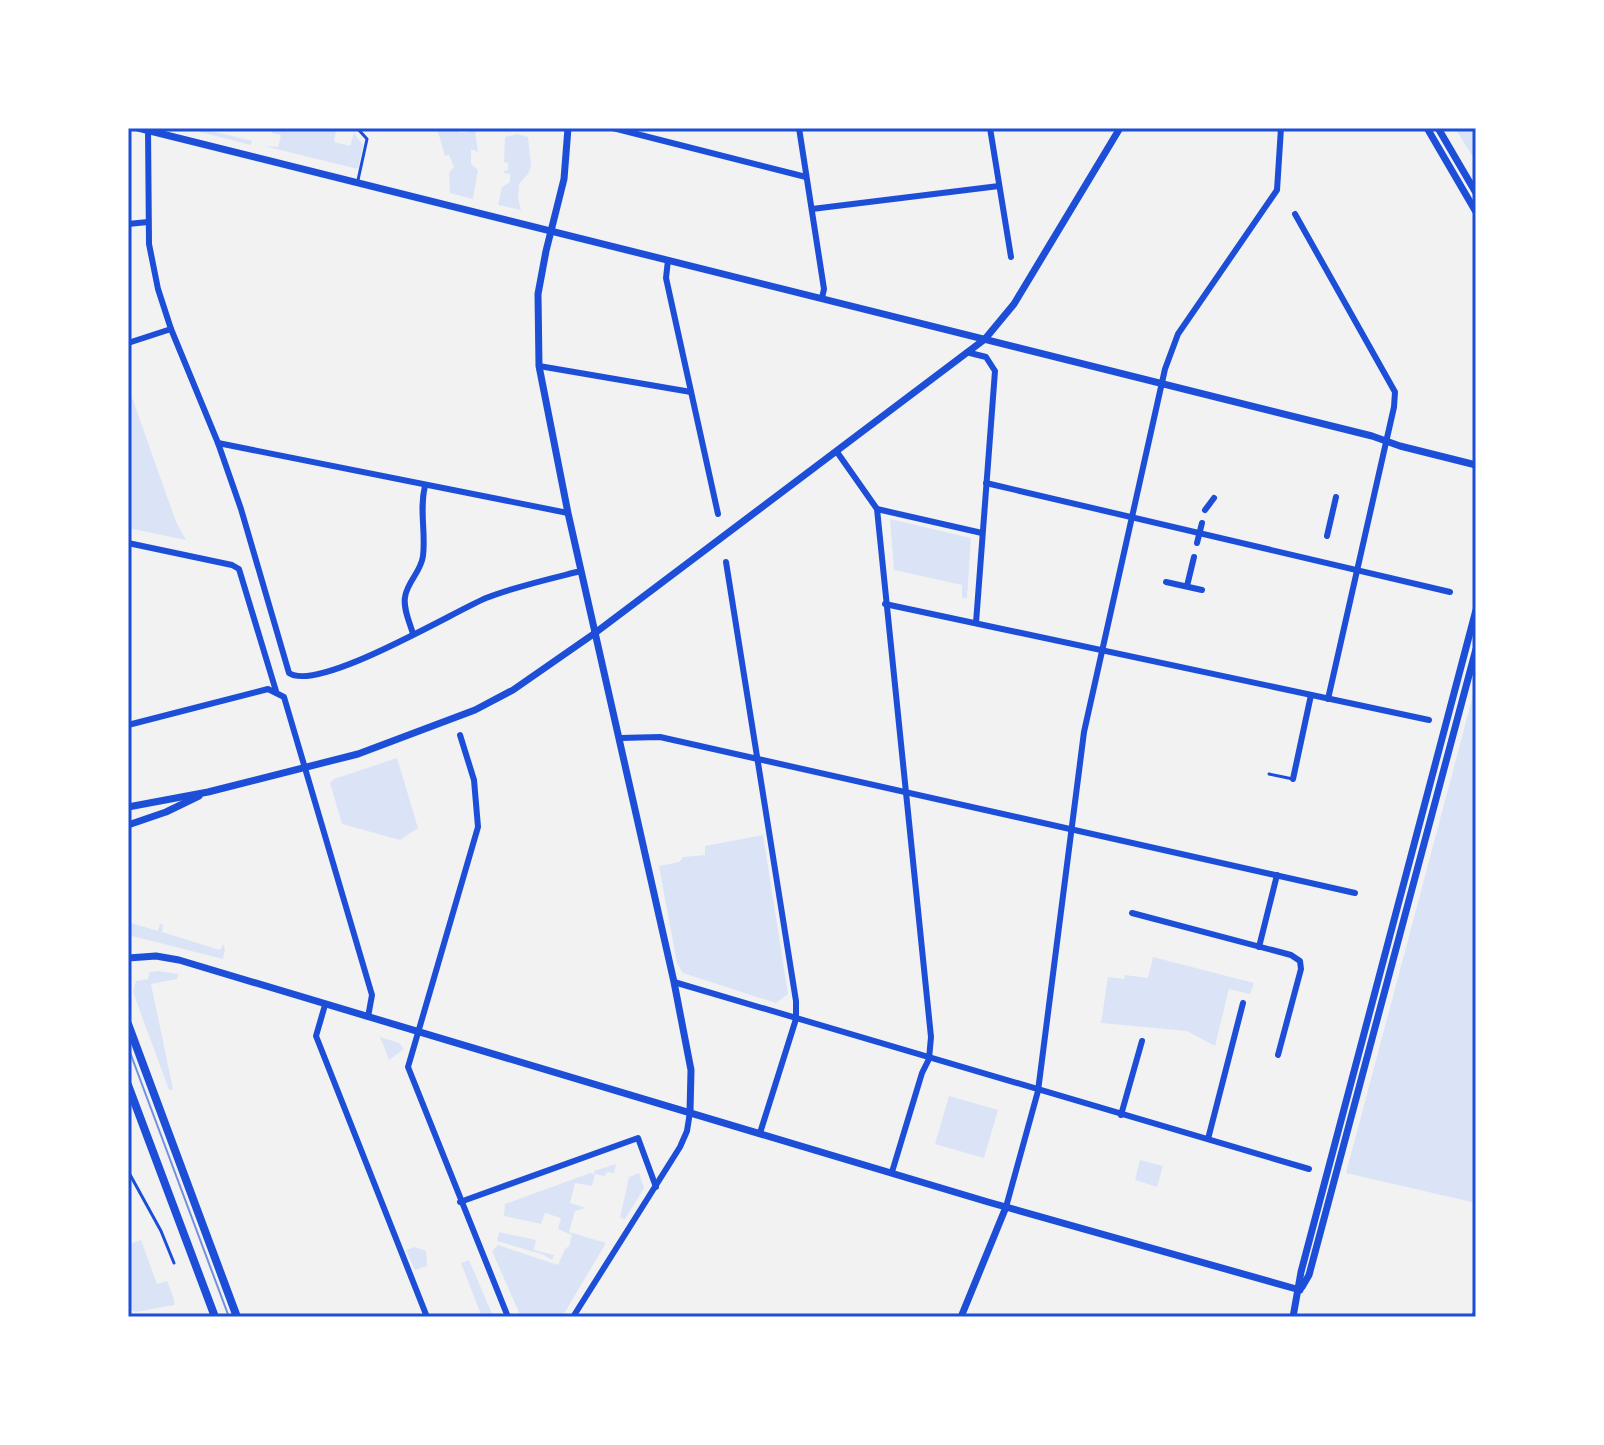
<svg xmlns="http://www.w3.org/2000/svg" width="1604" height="1445" viewBox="0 0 1604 1445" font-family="'Source Sans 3',sans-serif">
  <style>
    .green { fill: #dbe4f7 }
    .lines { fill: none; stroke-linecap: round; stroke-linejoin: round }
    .service { stroke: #1d4ed8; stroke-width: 3 }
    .minor { stroke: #1d4ed8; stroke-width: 6 }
    .tertiary { stroke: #1d4ed8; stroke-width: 7 }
    .secondary { stroke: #1d4ed8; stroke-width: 8 }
    .tram { stroke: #7290e2; stroke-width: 2 }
    .neatline { fill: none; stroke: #1d4ed8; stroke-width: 3 }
  </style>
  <rect width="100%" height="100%" fill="#f2f2f2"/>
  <g class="green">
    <path d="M185,128H200L252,141L251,145Z"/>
    <path d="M273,128H330L336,130L334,142L350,146L354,133L363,145L358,169L264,146L278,147L281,135L272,133Z"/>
    <path d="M437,128H459L460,133L475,130L478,152L471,149V164L478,170L473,199L450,193L449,173L454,167L449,155L445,156Z"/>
    <path d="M1455,128H1476V162Z"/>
    <path d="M517,134L528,137L531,165L529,173L519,184L518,198L521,210L498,205L502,187L510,182V174L504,173V171L508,170V163L504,162L505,137Z"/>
    <path d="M128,386L176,522L186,540L128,528Z"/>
    <path d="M890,519L971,538L967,598H962V585L894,570Z"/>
    <path d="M1476,684V1203L1346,1173Z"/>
    <path d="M397,758L418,828L400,840L342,824L330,783L334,779Z"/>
    <path d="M763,835L788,994L776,1003L683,973L677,963L659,866L679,862L683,857L705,855V846Z"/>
    <path d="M128,922L158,931L160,924L163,925L162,932L220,950L223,944L225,949L223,959L128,935Z"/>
    <path d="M1153,957L1254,983L1250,994L1229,989L1215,1046L1187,1031L1101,1023L1108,977L1124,979L1125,975L1148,978Z"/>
    <path d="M158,971L178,974L177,979L151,984L173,1089L169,1090L133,992L136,981L148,979L150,972Z"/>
    <path d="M380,1037L399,1043L404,1049L389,1060Z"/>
    <path d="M949,1096L998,1110L984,1158L935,1144Z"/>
    <path d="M1140,1160L1163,1166L1157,1187L1135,1180Z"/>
    <path d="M616,1164L614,1173L607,1172L605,1176L595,1174L592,1186L575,1183L570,1203L586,1208L575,1211L569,1232L606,1243L562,1317H521L492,1251L498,1245L558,1265L565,1249L569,1246L572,1235L558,1229L561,1218L545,1213L541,1224L504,1216L505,1204L590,1173L594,1174V1171Z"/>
    <path d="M639,1173L644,1188L625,1219L620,1218L629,1177Z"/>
    <path d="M499,1232L536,1240L534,1250L554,1255L552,1260L544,1255L497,1241Z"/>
    <path d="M128,1233L132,1243L141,1240L157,1284L167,1281L174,1299V1305L136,1312L128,1309Z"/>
    <path d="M415,1247L426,1251L427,1266L415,1270L406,1250Z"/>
    <path d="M469,1260L493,1316L482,1317L461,1263Z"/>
  </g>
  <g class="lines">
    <g class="service">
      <path d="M357,128L367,139L358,180"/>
      <path d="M1269,774L1293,779"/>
      <path d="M128,1171L161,1231L174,1263"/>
    </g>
    <g class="minor">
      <path d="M148,128L149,244L158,289L171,329L218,443L241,509L289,673C318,693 453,612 486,598C517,586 549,579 581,571"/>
      <path d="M613,128L806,177"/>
      <path d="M799,128L824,289L822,298"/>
      <path d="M990,128L1011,257"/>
      <path d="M812,209L999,186"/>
      <path d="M1295,214L1395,392L1394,407L1328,699"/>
      <path d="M128,224L148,222"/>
      <path d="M668,260L666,278L718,514"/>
      <path d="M128,343L171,329"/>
      <path d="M970,353L986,357L995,371L976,623"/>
      <path d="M539,366L691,392"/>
      <path d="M218,443L568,513"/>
      <path d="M837,452L877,509L931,1037L929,1059L922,1073L892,1172"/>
      <path d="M986,483L1450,592"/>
      <path d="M877,509L982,533"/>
      <path d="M1205,510L1214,498"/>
      <path d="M1327,536L1336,497"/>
      <path d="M128,543L232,565L239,569L276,691"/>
      <path d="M1197,543L1202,523"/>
      <path d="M726,562L796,1001V1019L760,1133"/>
      <path d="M1166,582L1202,590"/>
      <path d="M1187,586L1194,557"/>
      <path d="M885,604L1429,720"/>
      <path d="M413,634C410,623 403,609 405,597C407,582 421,572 423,556C426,532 419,510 425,486"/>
      <path d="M128,725L268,689L284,697L372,995L368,1017"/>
      <path d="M460,735L474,780L478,827L408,1067L508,1317"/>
      <path d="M620,738L660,737L1355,893"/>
      <path d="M1293,779L1311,695"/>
      <path d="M1132,913L1291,955L1300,961L1301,969L1278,1055"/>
      <path d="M1259,947L1277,875"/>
      <path d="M674,982L1309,1169"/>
      <path d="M325,1005L316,1036L427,1317"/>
      <path d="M1121,1115L1142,1041"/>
      <path d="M1208,1139L1243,1003"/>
      <path d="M460,1202L638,1138L656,1187"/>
      <path d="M1006,1207L1038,1091L1084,732L1165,369L1178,334L1277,190L1281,128"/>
      <path d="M573,1317L680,1147L687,1131L690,1112"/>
      <path d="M1474,1317L1476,1312"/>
    </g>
    <g class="tertiary">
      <path d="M138,128L1372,436L1400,446L1476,465"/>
      <path d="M568,128L564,179L546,251L538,294L539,366L568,513L674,982L691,1070L690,1112"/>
      <path d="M1427,128L1476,212"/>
      <path d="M1438,128L1476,193"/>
      <path d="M128,807L208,792L358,754L475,710L513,690L595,633L985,339L1014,304L1120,128"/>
      <path d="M128,825L166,812L199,796"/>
      <path d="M128,958L156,956L179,960L988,1202L1300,1290"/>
      <path d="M1302,1287L1309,1275L1476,649"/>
      <path d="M961,1317L1006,1207"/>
      <path d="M1293,1317L1301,1272L1476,610"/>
    </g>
    <g class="secondary">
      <path d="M128,1024L237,1317"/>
      <path d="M128,1085L215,1317"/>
    </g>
    <path class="tram" d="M128,1047L229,1317"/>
  </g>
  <rect width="1604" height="1445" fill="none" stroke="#ffffff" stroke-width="260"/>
  <rect x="130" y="130" width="1344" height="1185" class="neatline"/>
</svg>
